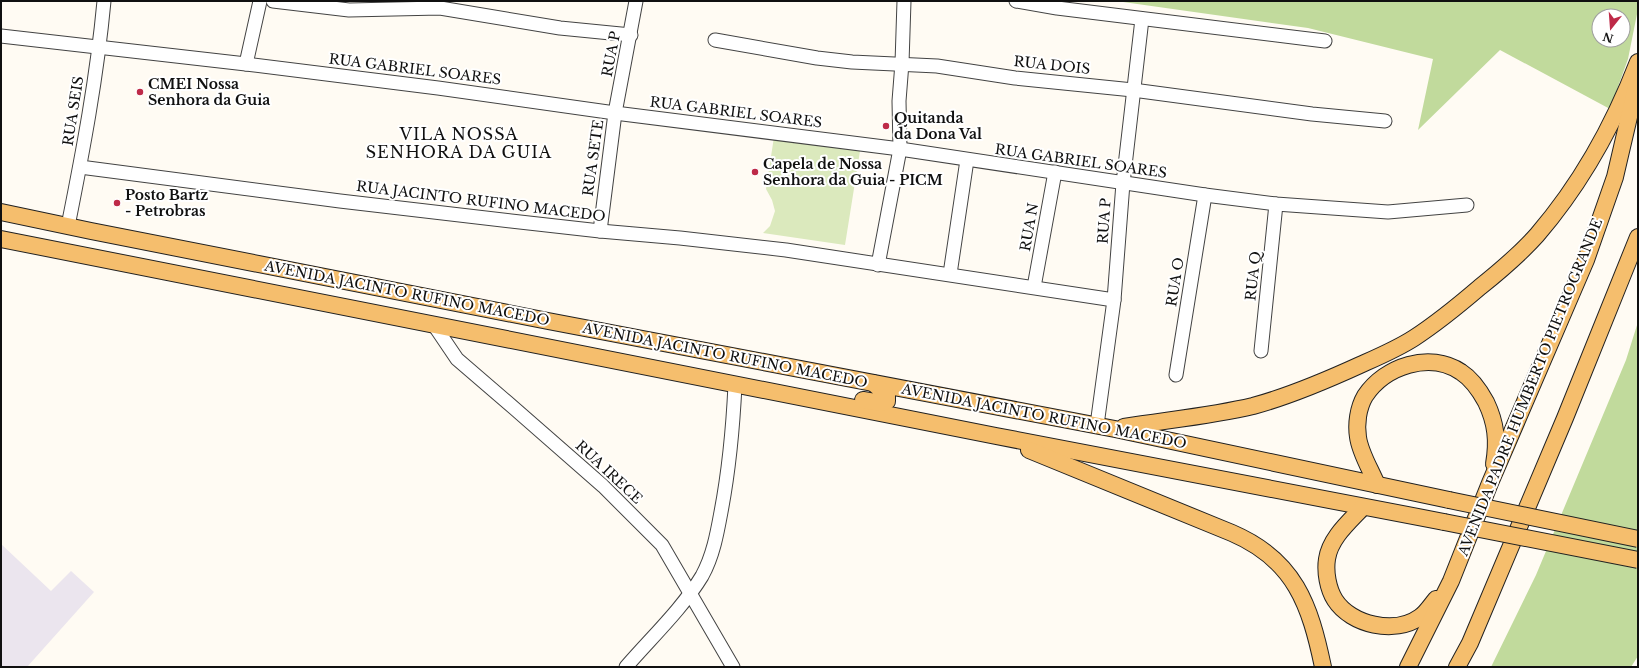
<svg xmlns="http://www.w3.org/2000/svg" width="1639" height="668" viewBox="0 0 1639 668" font-family="'Libre Baskerville',serif">
  <style>
    .industrial { fill: #ebe5ee }
    .green { fill: #dbe9bd }
    .forest { fill: #c1da9c; fill-rule: evenodd }
    .lines { fill: none; stroke-linecap: round; stroke-linejoin: round }
    .minor-casing { stroke: #434343; stroke-width: 15 }
    .major-casing { stroke: #212121; stroke-width: 18 }
    .minor { stroke: #fff; stroke-width: 13 }
    .major { stroke: #f5be6d; stroke-width: 16 }
    .major-bridge-casing { stroke: #212121; stroke-width: 18; stroke-linecap: butt }
    .major-bridge { stroke: #f5be6d; stroke-width: 16 }
    .poi-dot { fill: #be2a48; stroke: #fff; stroke-width: 1.5 }
    .labels { text-anchor: middle; stroke-width: 4; stroke-linejoin: round; paint-order: stroke }
    .street-label { font-size: 14px; fill: #101010; stroke: #fff }
    .poi-label { font-size: 14px; font-weight: bold; fill: #101010; stroke: #fff; text-anchor: start }
    .quarter-label { font-size: 16px; letter-spacing: 1px; fill: #101010; stroke: #fff }
  </style>
  <rect width="100%" height="100%" fill="#fffbf3"/>
  <path class="industrial" d="M1,544L51,591L71,571L94,592L27,667H1Z"/>
  <path class="green" d="M774,137L860,151L845,245L763,233L770,226L775,211L772,200L766,189Z"/>
  <g class="forest">
    <path d="M1116,1H1638V9L1628,59L1610,109L1500,50L1418,130L1433,59L1308,28ZM1599,16H1623V40H1599Z"/>
    <path d="M1638,322V656L1631,667H1491L1536,575L1626,360Z"/>
  </g>
  <g class="lines">
    <g class="minor-casing">
      <g id="minor">
        <path d="M273,1L349,10L440,8L560,28L631,35"/>
        <path d="M1016,1L1057,8L1325,41"/>
        <path d="M1,36L246,64L438,88L615,113L900,149L1205,195L1276,204L1388,212L1467,205"/>
        <path d="M715,40L817,58L852,62L937,66L1015,78L1133,90L1312,114L1385,121"/>
        <path d="M246,64L260,1"/>
        <path d="M80,167L340,201L511,221L600,231L680,238L786,250L1114,300"/>
        <path d="M68,226C83,151 97,77 104,1"/>
        <path d="M600,231L615,113L636,1"/>
        <path d="M878,265L900,149L899,101L902,63L904,1"/>
        <path d="M950,274L967,160"/>
        <path d="M1034,287L1055,172"/>
        <path d="M434,325L457,359L507,402L603,486L662,545L733,667"/>
        <path d="M1261,351L1276,204"/>
        <path d="M1176,375L1205,195"/>
        <path d="M1097,425L1114,300L1123,183L1142,19"/>
        <path d="M626,667C651,638 682,609 702,576C713,556 717,534 721,512C729,470 733,427 735,385"/>
      </g>
    </g>
    <g class="major-casing">
      <g id="major">
        <path d="M1,212L91,231L548,321L1115,429L1449,500"/>
        <path d="M1,239L996,436L1444,522"/>
        <path d="M863,400L881,403L887,401V395L873,383"/>
        <path d="M1124,427C1167,420 1211,416 1253,406C1290,396 1325,381 1360,365C1378,357 1397,349 1414,338C1437,323 1459,305 1480,287C1500,271 1520,254 1537,235C1581,184 1614,124 1638,62"/>
        <path d="M1029,450L1232,533C1295,560 1310,605 1323,667"/>
        <path d="M1377,485C1371,470 1360,453 1358,437C1356,424 1358,408 1365,396C1385,366 1430,351 1461,372C1472,379 1480,391 1486,402C1496,423 1498,441 1494,464"/>
        <path d="M1363,507C1349,522 1330,538 1327,559C1325,572 1328,589 1335,600C1351,625 1395,635 1420,617C1426,613 1431,605 1436,599"/>
        <path d="M1408,667L1451,581L1490,483L1586,260L1615,177L1636,87"/>
        <path d="M1457,667L1470,643L1565,418L1638,237"/>
      </g>
    </g>
    <use href="#minor" class="minor"/>
    <use href="#major" class="major"/>
    <g class="major-bridge-casing">
      <g id="major-bridge">
        <path d="M1449,500L1638,539"/>
        <path d="M1444,522L1638,560"/>
      </g>
    </g>
    <use href="#major-bridge" class="major-bridge"/>
  </g>
  <g class="poi-dot">
    <circle cx="140" cy="92" r="4"/>
    <circle cx="886" cy="126" r="4"/>
    <circle cx="755" cy="172" r="4"/>
    <circle cx="117" cy="203" r="4"/>
  </g>
  <g class="labels">
    <g class="street-label">
      <text transform="translate(611 54) rotate(-79)" y="5">RUA P</text>
      <text transform="translate(1052 65) rotate(6)" y="5">RUA DOIS</text>
      <text transform="translate(415 69) rotate(7)" y="5">RUA GABRIEL SOARES</text>
      <text transform="translate(73 111) rotate(-81)" y="5">RUA SEIS</text>
      <text transform="translate(736 112) rotate(7)" y="5">RUA GABRIEL SOARES</text>
      <text transform="translate(593 158) rotate(-82)" y="5">RUA SETE</text>
      <text transform="translate(1081 161) rotate(8)" y="5">RUA GABRIEL SOARES</text>
      <text transform="translate(481 201) rotate(7)" y="5">RUA JACINTO RUFINO MACEDO</text>
      <text transform="translate(1104 221) rotate(-86)" y="5">RUA P</text>
      <text transform="translate(1029 227) rotate(-80)" y="5">RUA N</text>
      <text transform="translate(1253 276) rotate(-84)" y="5">RUA Q</text>
      <text transform="translate(1175 282) rotate(-81)" y="5">RUA O</text>
      <text transform="translate(407 293) rotate(11)" y="5">AVENIDA JACINTO RUFINO MACEDO</text>
      <text transform="translate(725 355) rotate(11)" y="5">AVENIDA JACINTO RUFINO MACEDO</text>
      <text transform="translate(1530 387) rotate(-68)" y="5">AVENIDA PADRE HUMBERTO PIETROGRANDE</text>
      <text transform="translate(1044 416) rotate(11)" y="5">AVENIDA JACINTO RUFINO MACEDO</text>
      <text transform="translate(609 472) rotate(43)" y="5">RUA IRECE</text>
    </g>
    <g class="poi-label">
      <text x="148" y="89">CMEI Nossa<tspan x="148" dy="16">Senhora da Guia</tspan></text>
      <text x="894" y="123">Quitanda<tspan x="894" dy="16">da Dona Val</tspan></text>
      <text x="763" y="169">Capela de Nossa<tspan x="763" dy="16">Senhora da Guia - PICM</tspan></text>
      <text x="125" y="200">Posto Bartz<tspan x="125" dy="16">- Petrobras</tspan></text>
    </g>
    <g class="quarter-label">
      <text x="459" y="140">VILA NOSSA<tspan x="459" dy="18">SENHORA DA GUIA</tspan></text>
    </g>
  </g>
  <rect width="1639" height="668" fill="none" stroke="#101010" stroke-width="4"/>
  <g transform="translate(1611 28) rotate(197)"><circle r="19" fill="#ffffff" stroke="#9f9f9f"/>
  <path d="M0-3L7 15L0 10L-7 15Z" fill="#be2a48"/>
  <text y="-6" font-size="11" font-weight="bold" text-anchor="middle" fill="#101010">N</text>
  </g>
</svg>
